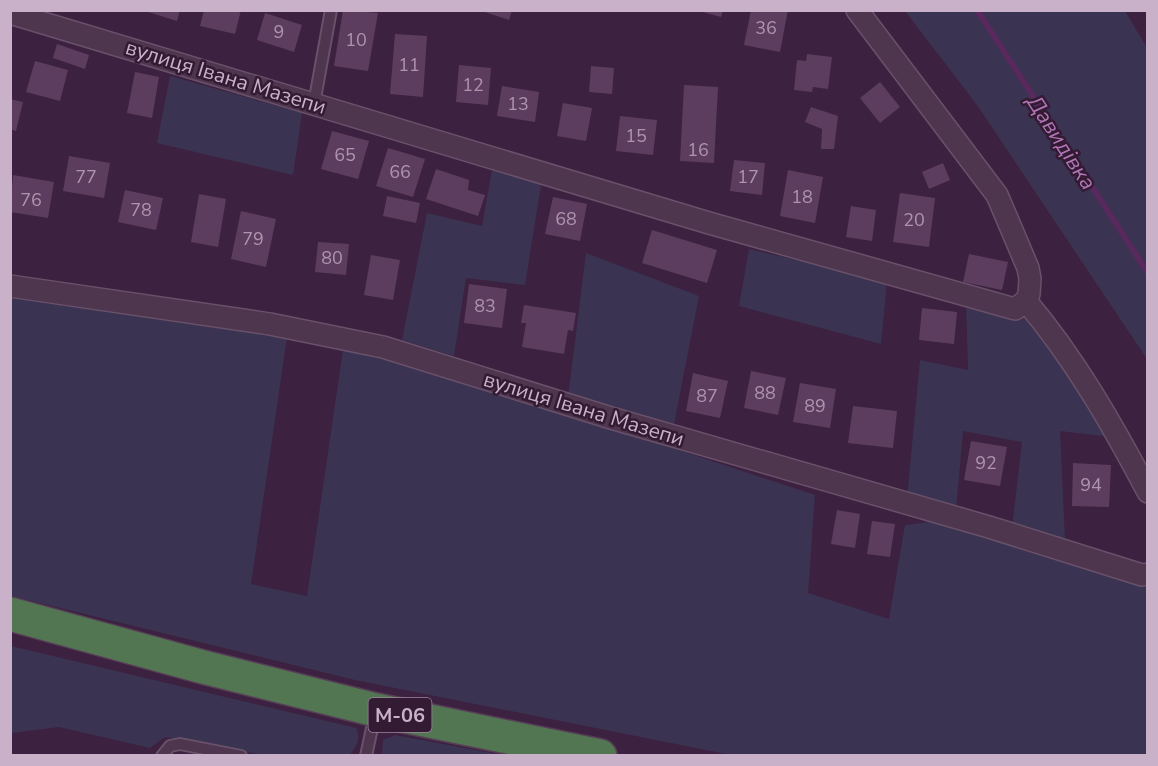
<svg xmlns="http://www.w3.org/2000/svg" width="1158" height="766" viewBox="0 0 1158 766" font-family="'Nunito Sans',sans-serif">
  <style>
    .green { fill: #3b3352 }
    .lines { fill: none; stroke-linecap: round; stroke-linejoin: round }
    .stream { stroke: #58295c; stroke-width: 6 }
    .building { fill: #5d3d5f }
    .lane-casing { stroke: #69516a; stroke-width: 14 }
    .street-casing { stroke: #69516a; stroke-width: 24 }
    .highway-casing { stroke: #563e57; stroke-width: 36 }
    .lane { stroke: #4e364f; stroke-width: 10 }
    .street { stroke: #4e364f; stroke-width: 21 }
    .highway { stroke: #537652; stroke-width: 33 }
    .labels { text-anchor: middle; stroke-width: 5; stroke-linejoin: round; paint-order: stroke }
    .number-label { font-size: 18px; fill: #af94af }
    .shield { fill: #331b34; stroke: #9d849d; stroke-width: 1.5 }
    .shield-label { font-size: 20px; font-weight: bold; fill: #cab1ca }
    .street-label { font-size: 21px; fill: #cab1ca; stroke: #331b34 }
    .water-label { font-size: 22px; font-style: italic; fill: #b176b5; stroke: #331b34 }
  </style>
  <rect width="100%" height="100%" fill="#3d2140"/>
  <g class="green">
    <path d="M905,11H1125L1147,48V359L977,105Z"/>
    <path d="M170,76L302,113L293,175L157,143Z"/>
    <path d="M492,170L541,185L525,285L466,278L454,356L402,340L427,213L482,226Z"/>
    <path d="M749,249L887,281L881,344L739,306Z"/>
    <path d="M586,253L699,296L673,429L568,398Z"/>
    <path d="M10,293L34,295L287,337L251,584L307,596L343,350L464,379L815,495L808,593L889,619L905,525L937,521L1028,546L1147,587V755H731L355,680L11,596Z"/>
    <path d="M966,300L1031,319L1111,437L1060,431L1065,539L1012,528L1022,442L963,431L956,510L907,499L920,360L968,370Z"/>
    <path d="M11,646L356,728C361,739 357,745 350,755L269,756L165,737L150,748L59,727L11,733Z"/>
    <path d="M395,735L502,755H382L383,740Z"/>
  </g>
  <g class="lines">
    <path class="stream" d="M977,10L1148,273"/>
  </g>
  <g class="building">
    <path d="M142,10H180L177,21Z"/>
    <path d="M204,10H241L235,34L200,26Z"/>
    <path d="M343,10L378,13L368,71L334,66Z"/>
    <path d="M479,10H512L509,20Z"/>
    <path d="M696,10H723L721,17Z"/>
    <path d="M751,10H788L780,52L744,45Z"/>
    <path d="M265,13L302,25L294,52L257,40Z"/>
    <path d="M395,34L427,36L423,97L390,94Z"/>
    <path d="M57,44L89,55L85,69L53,58Z"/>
    <path d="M807,54L832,57L828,89L813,87L812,92L794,90L797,60L806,61Z"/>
    <path d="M35,61L68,70L60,101L26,92Z"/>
    <path d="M459,65L491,68L488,105L456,102Z"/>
    <path d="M591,66L614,68L612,94L589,92Z"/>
    <path d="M135,72L159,77L152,118L127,113Z"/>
    <path d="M880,82L900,107L880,123L860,98Z"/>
    <path d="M684,85L718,87L714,163L680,161Z"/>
    <path d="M502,86L539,92L535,122L497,116Z"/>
    <path d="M10,99L23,102L16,131L10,129Z"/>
    <path d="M563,103L592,108L586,141L557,136Z"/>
    <path d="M811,107L838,116L834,149H821L822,129L805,122Z"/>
    <path d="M620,116L657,120L653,155L616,151Z"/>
    <path d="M332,131L369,141L358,179L321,169Z"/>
    <path d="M388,148L425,159L413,197L376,186Z"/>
    <path d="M69,156L110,163L104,198L63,191Z"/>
    <path d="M734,160L765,163L762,195L730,191Z"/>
    <path d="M943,163L950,180L929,189L922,172Z"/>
    <path d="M436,169L469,180L468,190L485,195L478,216L426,199Z"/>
    <path d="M788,170L823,177L815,223L780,216Z"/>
    <path d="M13,175L54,182L48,218L10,212Z"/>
    <path d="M125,190L163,198L156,230L118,222Z"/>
    <path d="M900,193L935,198L929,247L893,242Z"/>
    <path d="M199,194L226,199L218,247L191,242Z"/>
    <path d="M387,196L420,203L416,223L383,216Z"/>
    <path d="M553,197L587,204L580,241L545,234Z"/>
    <path d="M851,206L876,210L872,241L846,237Z"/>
    <path d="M241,211L276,219L266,267L231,259Z"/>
    <path d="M652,230L717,250L707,283L642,263Z"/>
    <path d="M318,242L349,244L346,275L315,272Z"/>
    <path d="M969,254L1008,262L1002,290L963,282Z"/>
    <path d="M371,255L400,260L393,300L364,295Z"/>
    <path d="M469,284L507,289L502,328L464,323Z"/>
    <path d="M524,305L576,313L573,331L568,330L564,354L522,347L526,323H521Z"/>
    <path d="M922,308L957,312L954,344L919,340Z"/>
    <path d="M751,371L786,378L778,415L744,408Z"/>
    <path d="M693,373L728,381L720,418L686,411Z"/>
    <path d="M800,383L836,389L830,428L793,422Z"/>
    <path d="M853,406L897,411L893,448L848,443Z"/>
    <path d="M971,441L1007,447L1000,486L964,480Z"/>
    <path d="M1073,463L1111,465L1109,507L1072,506Z"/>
    <path d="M837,510L860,514L855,548L831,544Z"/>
    <path d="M872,521L895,524L890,557L867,554Z"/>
  </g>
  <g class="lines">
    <g class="lane-casing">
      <g id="lane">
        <path d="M314,104L331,10"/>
        <path d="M162,756L170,746L180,744L241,756"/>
        <path d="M366,756L375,714"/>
      </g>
    </g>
    <g class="street-casing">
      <g id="street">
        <path d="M10,13L709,223L1015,309L1026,301L1029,294L1030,279L1028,268L997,195L857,10"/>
        <path d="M10,286L270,324L383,347L611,418L989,527L1142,575L1148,574"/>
        <path d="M1026,301C1075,359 1112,424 1148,492"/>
      </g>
    </g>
    <g class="highway-casing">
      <path id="highway" d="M10,614L203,667L376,710L600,756"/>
    </g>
    <use href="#lane" class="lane"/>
    <use href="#street" class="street"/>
    <use href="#highway" class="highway"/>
  </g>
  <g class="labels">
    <g class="number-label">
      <text x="766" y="34">36</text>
      <text x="279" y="38">9</text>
      <text x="356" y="46">10</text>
      <text x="409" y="71">11</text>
      <text x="473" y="91">12</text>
      <text x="518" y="110">13</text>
      <text x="636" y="142">15</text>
      <text x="698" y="156">16</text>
      <text x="345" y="161">65</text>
      <text x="400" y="178">66</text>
      <text x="86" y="183">77</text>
      <text x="748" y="183">17</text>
      <text x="802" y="203">18</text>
      <text x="31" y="206">76</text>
      <text x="141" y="216">78</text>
      <text x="566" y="225">68</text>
      <text x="914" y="226">20</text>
      <text x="253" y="245">79</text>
      <text x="332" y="264">80</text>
      <text x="485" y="312">83</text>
      <text x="765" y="399">88</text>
      <text x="707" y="402">87</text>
      <text x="815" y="412">89</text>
      <text x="986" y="469">92</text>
      <text x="1091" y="491">94</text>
    </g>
    <rect class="shield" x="368.5" y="698" width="63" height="34" rx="4.5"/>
    <g class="shield-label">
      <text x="400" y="722">М-06</text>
    </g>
    <g class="street-label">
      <text transform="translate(226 77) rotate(17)" y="7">вулиця Івана Мазепи</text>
      <text transform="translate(584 409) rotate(17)" y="7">вулиця Івана Мазепи</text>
    </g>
    <g class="water-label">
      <text transform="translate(1062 142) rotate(57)" y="8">Давидівка</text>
    </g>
  </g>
  <rect width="1158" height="766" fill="none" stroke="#cab1ca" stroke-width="24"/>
</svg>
